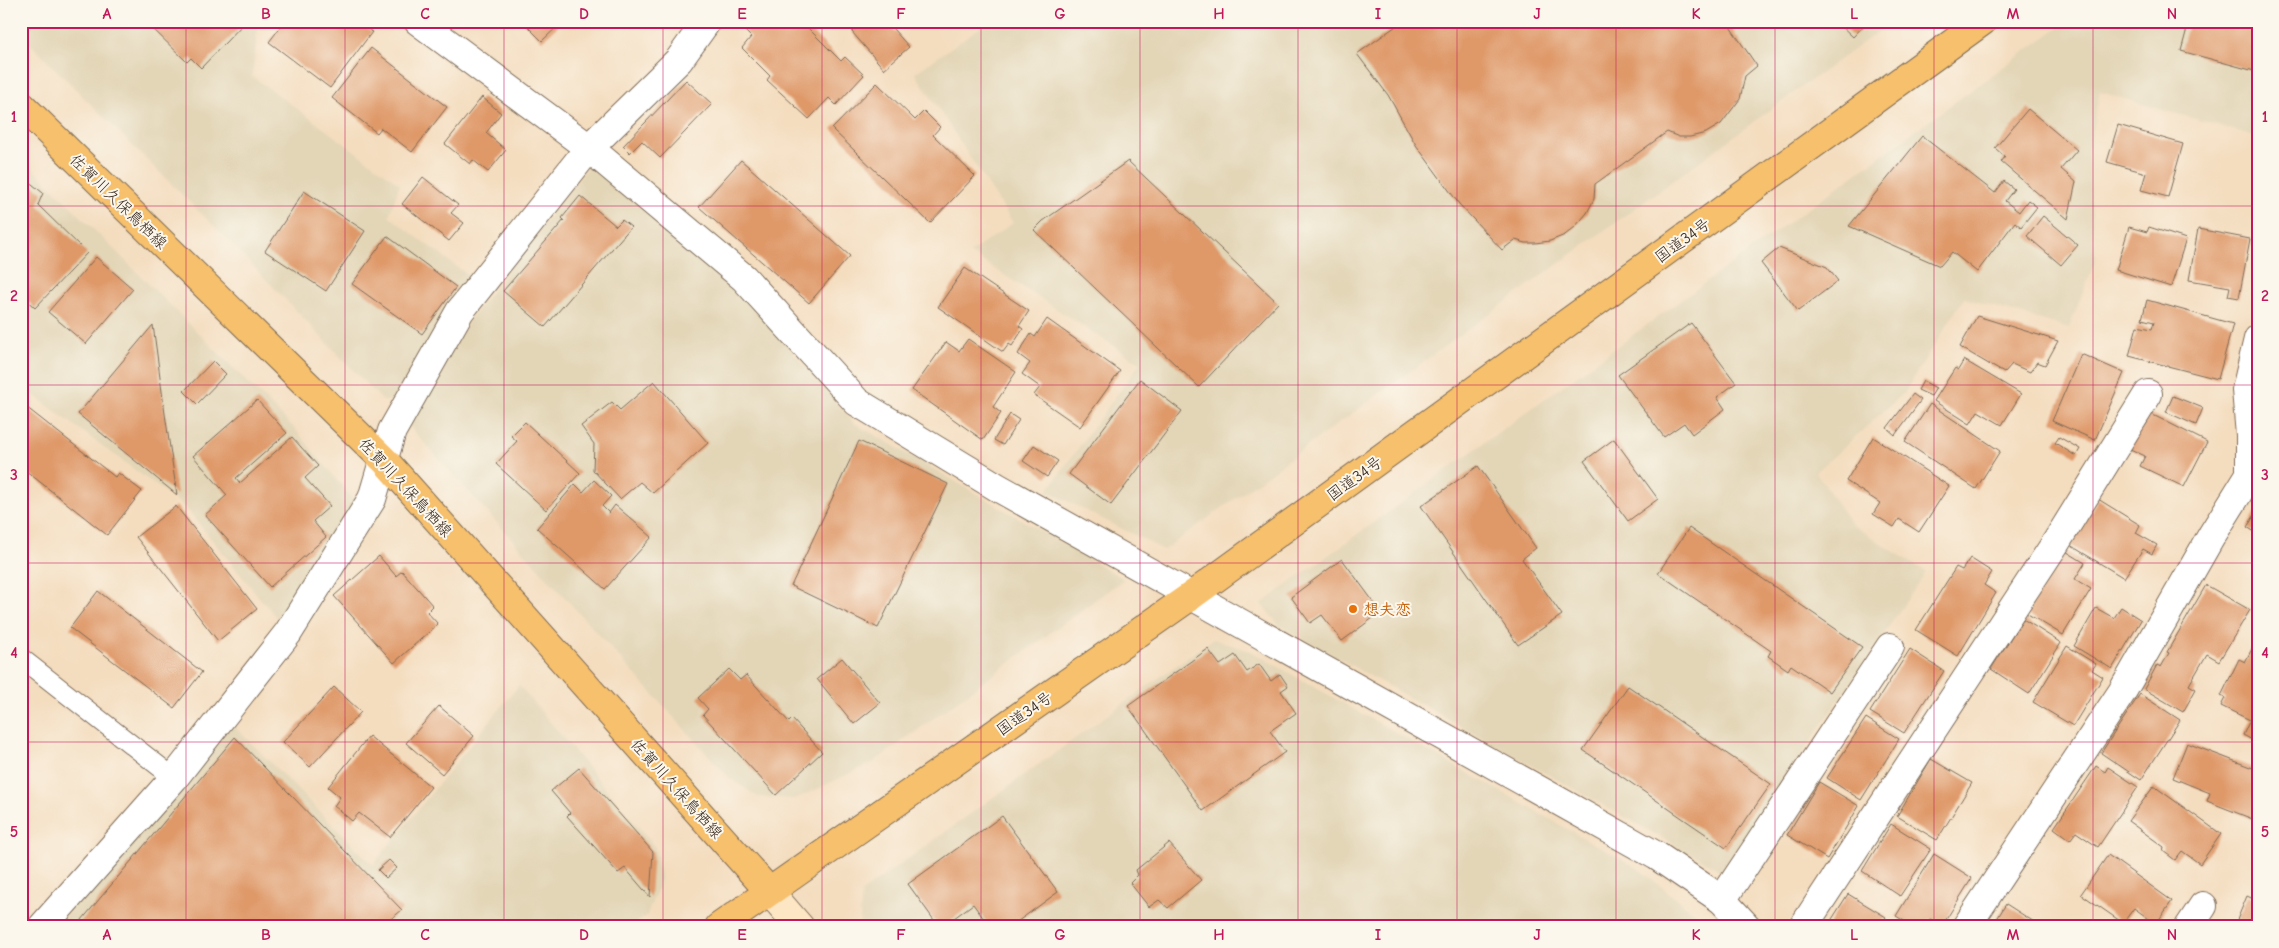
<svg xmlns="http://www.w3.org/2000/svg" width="2279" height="948" viewBox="0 0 2279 948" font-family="'Comic Neue','Klee One',sans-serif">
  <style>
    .built { fill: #e3d6b7 }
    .building { fill: #df9969 }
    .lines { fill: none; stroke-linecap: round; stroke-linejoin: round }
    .lane-casing { stroke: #7c6956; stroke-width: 21 }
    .street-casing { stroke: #7c6956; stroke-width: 30 }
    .secondary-casing { stroke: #7c6956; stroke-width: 30 }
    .primary-casing { stroke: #7c6956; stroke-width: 30 }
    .highway-casing { stroke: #7c6956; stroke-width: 30 }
    .lane { stroke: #fff; stroke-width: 19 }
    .street { stroke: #fff; stroke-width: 28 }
    .secondary { stroke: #fce6c4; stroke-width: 28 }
    .primary { stroke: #f7c06c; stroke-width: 28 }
    .highway { stroke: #f7c06c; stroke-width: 28 }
    .grid { fill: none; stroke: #c2185b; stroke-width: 1; stroke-opacity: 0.55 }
    .food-dot { fill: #e8710a; stroke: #fbf7ec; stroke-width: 2 }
    .labels { text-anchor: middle; stroke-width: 4; stroke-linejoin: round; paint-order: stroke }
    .street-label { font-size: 16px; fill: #3b2a1e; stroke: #fbf7ec }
    .food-label { font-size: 16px; font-weight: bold; fill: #c56008; stroke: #fbf7ec; text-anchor: start }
    .neatline { fill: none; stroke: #c2185b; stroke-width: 2 }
    .grid-label { font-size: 16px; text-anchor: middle; font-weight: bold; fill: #c2185b }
  </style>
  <rect width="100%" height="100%" fill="#fbf7ec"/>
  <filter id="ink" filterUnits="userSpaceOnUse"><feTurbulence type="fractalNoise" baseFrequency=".02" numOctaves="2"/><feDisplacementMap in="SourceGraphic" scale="10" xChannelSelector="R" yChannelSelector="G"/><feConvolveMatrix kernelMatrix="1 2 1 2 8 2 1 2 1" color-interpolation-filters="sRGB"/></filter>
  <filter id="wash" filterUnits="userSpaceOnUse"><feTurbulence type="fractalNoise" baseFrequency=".0096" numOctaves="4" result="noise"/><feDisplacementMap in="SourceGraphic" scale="20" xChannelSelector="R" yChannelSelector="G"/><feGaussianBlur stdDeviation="1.12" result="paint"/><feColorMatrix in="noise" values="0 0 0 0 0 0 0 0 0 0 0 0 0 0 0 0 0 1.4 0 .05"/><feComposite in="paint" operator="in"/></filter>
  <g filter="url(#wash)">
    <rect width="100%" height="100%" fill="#f4ddbf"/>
    <g class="built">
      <path d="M21,21H259L252,76L400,184L389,216L473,279L398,401H383L229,241L21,35Z"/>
      <path d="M989,21H1893L1164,550L1047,491L1140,363L970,253L1013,223L915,73Z"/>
      <path d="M2067,21H2258V137L2100,92L2088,152L2095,262L2069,328L1964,298L1904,393L1816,472L1851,524L1926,572L1722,871L1280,626L1261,604Z"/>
      <path d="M26,162L294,428L357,504L280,622L185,507L21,386V171Z"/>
      <path d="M589,166L735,285L854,423L1124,579L874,762L796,799L758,797L730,779L408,425L470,319Z"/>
      <path d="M1213,639L1250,651L1639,869L1712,927H859L862,892Z"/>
      <path d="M519,685L655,847L661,880L647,915L632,927H55L232,724L373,865Z"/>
    </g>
    <g id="blocks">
      <g class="building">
        <path d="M145,21H246L201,68L191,58L187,62Z"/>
        <path d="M285,21H357L372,32L330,88L269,42Z"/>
        <path d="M526,21H563L542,41L524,23Z"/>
        <path d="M657,21H675L664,30Z"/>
        <path d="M750,21H809L805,25L841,61L845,57L864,75L836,105L829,98L809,119L767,80L770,76L742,48L751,37L743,29Z"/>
        <path d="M864,21H886L909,47L884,69L852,32Z"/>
        <path d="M1403,21H1726L1757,66L1745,76L1740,99L1721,124L1706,133L1690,137H1679L1667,132L1595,184L1594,199L1587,213L1575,227L1565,235L1550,241L1535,243H1526L1515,240L1502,250L1459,204L1416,145L1388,95L1357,54Z"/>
        <path d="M1836,21H1868L1853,37Z"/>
        <path d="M2189,21H2258V72L2181,51Z"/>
        <path d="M371,48L447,107L412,152L381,128L377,133L332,98Z"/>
        <path d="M686,80L712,104L660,158L642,141L630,153L623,146Z"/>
        <path d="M877,83L915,120L924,111L940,127L933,135L975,176L930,223L832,129Z"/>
        <path d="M482,97L501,113L486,133L506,150L488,172L473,160L470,164L445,144Z"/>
        <path d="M2028,109L2077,150L2061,169L2076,182L2068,219L2001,162L2005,157L1995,148Z"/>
        <path d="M2118,125L2183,144L2168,197L2141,190L2146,173L2107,162Z"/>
        <path d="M1922,136L1995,193L2004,181L2014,189L2005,201L2019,212L2028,200L2037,207L2021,227L2015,222L1977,272L1952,252L1940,266L1849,226Z"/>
        <path d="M741,160L850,256L809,303L699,207Z"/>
        <path d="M1128,161L1278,303L1199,387L1034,230L1043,221Z"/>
        <path d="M423,177L458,205L451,213L464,223L449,241L402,204Z"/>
        <path d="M27,180L43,193L38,205L87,253L35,308L21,295V288L26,283L21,278V191Z"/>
        <path d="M304,191L365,231L326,291L265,251Z"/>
        <path d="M580,196L616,226L622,220L631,227L545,327L503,291L564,220L562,218Z"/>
        <path d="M2043,216L2078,245L2061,265L2027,236Z"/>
        <path d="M2129,227L2147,232L2149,227L2186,239L2171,287L2116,270Z"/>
        <path d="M2198,229L2250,239L2239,298L2228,296L2230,287L2189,280Z"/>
        <path d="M387,236L456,287L422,334L352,284Z"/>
        <path d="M1779,248L1827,267L1838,281L1798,311L1761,263Z"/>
        <path d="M96,257L133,289L86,344L48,312Z"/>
        <path d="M965,268L1029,311L1019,326L1023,329L1012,346L1009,344L1003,352L938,307Z"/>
        <path d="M2147,300L2233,324L2218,379L2129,356L2137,326L2152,329L2154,322L2142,319Z"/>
        <path d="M1977,316L2058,341L2045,365L2037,362L2030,372L2012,364L2004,373L1960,347Z"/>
        <path d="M1047,319L1120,371L1080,427L1034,395L1040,387L1022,374L1030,363L1018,354L1031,334L1035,337Z"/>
        <path d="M1691,323L1736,383L1717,397L1725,409L1692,434L1684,423L1664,437L1618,375Z"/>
        <path d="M153,325L165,414L177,495L78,414Z"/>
        <path d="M968,339L1016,372L993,407L1001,413L983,440L912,390L946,342L959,351Z"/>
        <path d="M2081,354L2124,373L2095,440L2052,421Z"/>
        <path d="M1964,360L2021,394L2002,425L1978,411L1970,424L1934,401L1955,368L1958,370Z"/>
        <path d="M213,361L226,374L197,404L184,391Z"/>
        <path d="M1140,379L1182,411L1111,505L1069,474Z"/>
        <path d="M654,381L708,443L653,493L640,482L620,499L593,470L594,444L581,426L612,402L620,410Z"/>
        <path d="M1923,381L1936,388L1931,396L1918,390Z"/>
        <path d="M1913,394L1921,400L1895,435L1887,428Z"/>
        <path d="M2173,396L2203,408L2196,425L2166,412Z"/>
        <path d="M257,400L287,433L236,478L240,483L292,437L318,466L305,478L330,506L313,521L326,537L270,587L205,515L227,495L193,456Z"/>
        <path d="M21,403L115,477L118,473L142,491L107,535L21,467Z"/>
        <path d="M1930,404L2000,451L1976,489L1905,442Z"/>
        <path d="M2145,411L2207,442L2184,487L2140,466L2145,456L2126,447Z"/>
        <path d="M1010,414L1019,420L1003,445L994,440Z"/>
        <path d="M525,422L580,473L546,510L496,464L517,441L511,436Z"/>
        <path d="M1873,437L1949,486L1919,532L1899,519L1894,527L1873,514L1880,503L1846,481Z"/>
        <path d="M2059,437L2080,449L2076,456L2055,443Z"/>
        <path d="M1614,439L1658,499L1628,521L1584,461Z"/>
        <path d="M859,441L948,484L878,628L791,586Z"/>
        <path d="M1034,445L1058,461L1047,477L1023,461Z"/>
        <path d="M1478,466L1536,548L1522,559L1562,615L1518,645L1421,506Z"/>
        <path d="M594,480L611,496L602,506L609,513L615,505L652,537L605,589L537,528L575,484L583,492Z"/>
        <path d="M2098,499L2140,525L2136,533L2157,545L2152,554L2143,549L2124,578L2070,545Z"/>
        <path d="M176,506L257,609L218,641L136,537Z"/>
        <path d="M2258,510V534L2247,527Z"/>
        <path d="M1689,528L1862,647L1830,692L1791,665L1788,670L1768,656L1771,651L1658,573Z"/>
        <path d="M2064,550L2085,563L2075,579L2091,589L2063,635L2026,613Z"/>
        <path d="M379,556L396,576L402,571L433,606L427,612L438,624L394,663L334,596Z"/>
        <path d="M1970,558L1992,572L1984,585L1996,593L1958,656L1916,630L1956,567L1962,570Z"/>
        <path d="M1342,559L1381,612L1342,641L1322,615L1310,623L1291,597Z"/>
        <path d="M2206,585L2250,610L2219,661L2207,654L2189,685L2196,689L2183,712L2144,689L2157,665L2161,667L2169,653L2167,652Z"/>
        <path d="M98,591L202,672L174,708L70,628Z"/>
        <path d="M2121,607L2141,620L2112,669L2074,646L2096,608L2114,618Z"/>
        <path d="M2023,619L2061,643L2029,694L1991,669Z"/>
        <path d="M2067,646L2096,664L2092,670L2103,677L2073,726L2033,702Z"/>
        <path d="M2253,647L2258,649V743L2243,735L2250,720L2221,706L2225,698L2221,696L2239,659L2245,662Z"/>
        <path d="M1208,649L1220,665L1235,655L1247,672L1259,664L1271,681L1280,674L1288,686L1281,691L1296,713L1270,731L1285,752L1203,811L1128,706Z"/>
        <path d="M1910,649L1944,671L1904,733L1870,712Z"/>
        <path d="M842,658L880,703L854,724L817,679Z"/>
        <path d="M729,669L740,680L746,675L789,722L792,719L822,752L776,795L703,715L708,709L698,698Z"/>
        <path d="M1628,686L1771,784L1726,848L1583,750Z"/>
        <path d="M334,687L361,712L310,767L283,742Z"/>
        <path d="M2140,694L2180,720L2141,780L2101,753Z"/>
        <path d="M439,706L474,736L442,774L406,743Z"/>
        <path d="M1866,718L1899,739L1861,800L1827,778Z"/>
        <path d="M369,736L431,787L390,837L359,813L352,821L334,806L340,797L328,787Z"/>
        <path d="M235,737L402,910L381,927H76Z"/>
        <path d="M2187,743L2258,770V813L2255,820L2207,801L2210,793L2173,778Z"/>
        <path d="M1931,759L1972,783L1937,840L1897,816Z"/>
        <path d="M2096,766L2105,772L2108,767L2138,787L2098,847L2076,832L2070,840L2054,828Z"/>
        <path d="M579,768L653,852L650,897L625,868L618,873L567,816L570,813L551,791Z"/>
        <path d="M1819,782L1859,806L1827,859L1787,835Z"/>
        <path d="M2154,786L2221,834L2200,864L2182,851L2175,860L2163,851L2164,847L2128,821Z"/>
        <path d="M1002,816L1058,892L1010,927H990L973,904L942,927H939L908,884Z"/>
        <path d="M1891,824L1931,849L1900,896L1862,871Z"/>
        <path d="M1169,843L1201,880L1168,908L1159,900L1149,907L1130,883L1138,875L1136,870Z"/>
        <path d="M1934,854L1972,878L1942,926L1930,919L1925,927H1914L1896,916Z"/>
        <path d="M2108,855L2172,901L2156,924L2134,908L2123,923L2081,894Z"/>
        <path d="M389,860L397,868L386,878L378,870Z"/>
        <path d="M1848,894L1886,917L1880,927H1827Z"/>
        <path d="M2247,896L2258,901V927H2234Z"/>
        <path d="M2006,904L2042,927H1992Z"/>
      </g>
    </g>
  </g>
  <g filter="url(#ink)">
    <use href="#blocks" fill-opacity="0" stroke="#7c6956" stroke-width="1"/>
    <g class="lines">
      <g class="lane-casing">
        <path id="lane" d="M21,658L174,778"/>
      </g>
      <g class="street-casing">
        <g id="street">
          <path d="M418,21L589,148L744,278L857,402L997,487L1657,856L1722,900L1747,927"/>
          <path d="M1722,900L1890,647"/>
          <path d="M42,927L174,778L288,633L372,499L392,431L460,311L589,148L679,60L707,21"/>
          <path d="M1803,927L2055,544L2148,394"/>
          <path d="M1966,927L2122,692L2212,535L2250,474V435L2246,390L2258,339"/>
          <path d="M2189,927L2203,906"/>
        </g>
      </g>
      <g class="secondary-casing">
        <path id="secondary" d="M768,890L800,927"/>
      </g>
      <g class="primary-casing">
        <path id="primary" d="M21,105L385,461L768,890"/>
      </g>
      <g class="highway-casing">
        <path id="highway" d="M719,927L1191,596L1983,21"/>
      </g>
      <use href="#lane" class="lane"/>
      <use href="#street" class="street"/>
      <use href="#secondary" class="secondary"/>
      <use href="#primary" class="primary"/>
      <use href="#highway" class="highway"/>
    </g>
  </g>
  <path class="grid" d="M186,21V927M345,21V927M504,21V927M663,21V927M822,21V927M981,21V927M1140,21V927M1298,21V927M1457,21V927M1616,21V927M1775,21V927M1934,21V927M2093,21V927M21,206H2258M21,385H2258M21,563H2258M21,742H2258"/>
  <circle class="food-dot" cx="1353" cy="609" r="5"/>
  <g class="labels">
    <g class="street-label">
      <text transform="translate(119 201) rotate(44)" y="6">佐賀川久保鳥栖線</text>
      <text transform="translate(1682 240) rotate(-36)" y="6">国道34号</text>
      <text transform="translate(1354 478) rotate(-36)" y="6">国道34号</text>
      <text transform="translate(406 487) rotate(47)" y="6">佐賀川久保鳥栖線</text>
      <text transform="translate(1024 713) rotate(-35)" y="6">国道34号</text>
      <text transform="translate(677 788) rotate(48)" y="6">佐賀川久保鳥栖線</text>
    </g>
    <g class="food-label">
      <text x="1363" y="615">想夫恋</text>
    </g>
  </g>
  <rect width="2279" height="948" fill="none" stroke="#fbf7ec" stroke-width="55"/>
  <rect x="28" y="28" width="2224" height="892" class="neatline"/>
  <g class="grid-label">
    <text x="107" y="19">A</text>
    <text x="266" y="19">B</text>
    <text x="425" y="19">C</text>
    <text x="584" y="19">D</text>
    <text x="742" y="19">E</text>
    <text x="901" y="19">F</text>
    <text x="1060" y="19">G</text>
    <text x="1219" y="19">H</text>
    <text x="1378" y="19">I</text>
    <text x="1537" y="19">J</text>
    <text x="1696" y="19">K</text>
    <text x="1854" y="19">L</text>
    <text x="2013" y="19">M</text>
    <text x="2172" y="19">N</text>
    <text x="14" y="122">1</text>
    <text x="2265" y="122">1</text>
    <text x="14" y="301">2</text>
    <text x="2265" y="301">2</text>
    <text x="14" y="480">3</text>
    <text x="2265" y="480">3</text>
    <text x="14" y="658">4</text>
    <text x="2265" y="658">4</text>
    <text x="14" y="837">5</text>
    <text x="2265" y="837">5</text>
    <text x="107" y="940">A</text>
    <text x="266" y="940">B</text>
    <text x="425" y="940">C</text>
    <text x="584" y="940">D</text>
    <text x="742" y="940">E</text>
    <text x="901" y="940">F</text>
    <text x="1060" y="940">G</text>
    <text x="1219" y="940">H</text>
    <text x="1378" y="940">I</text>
    <text x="1537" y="940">J</text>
    <text x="1696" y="940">K</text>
    <text x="1854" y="940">L</text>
    <text x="2013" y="940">M</text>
    <text x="2172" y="940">N</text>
  </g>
</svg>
